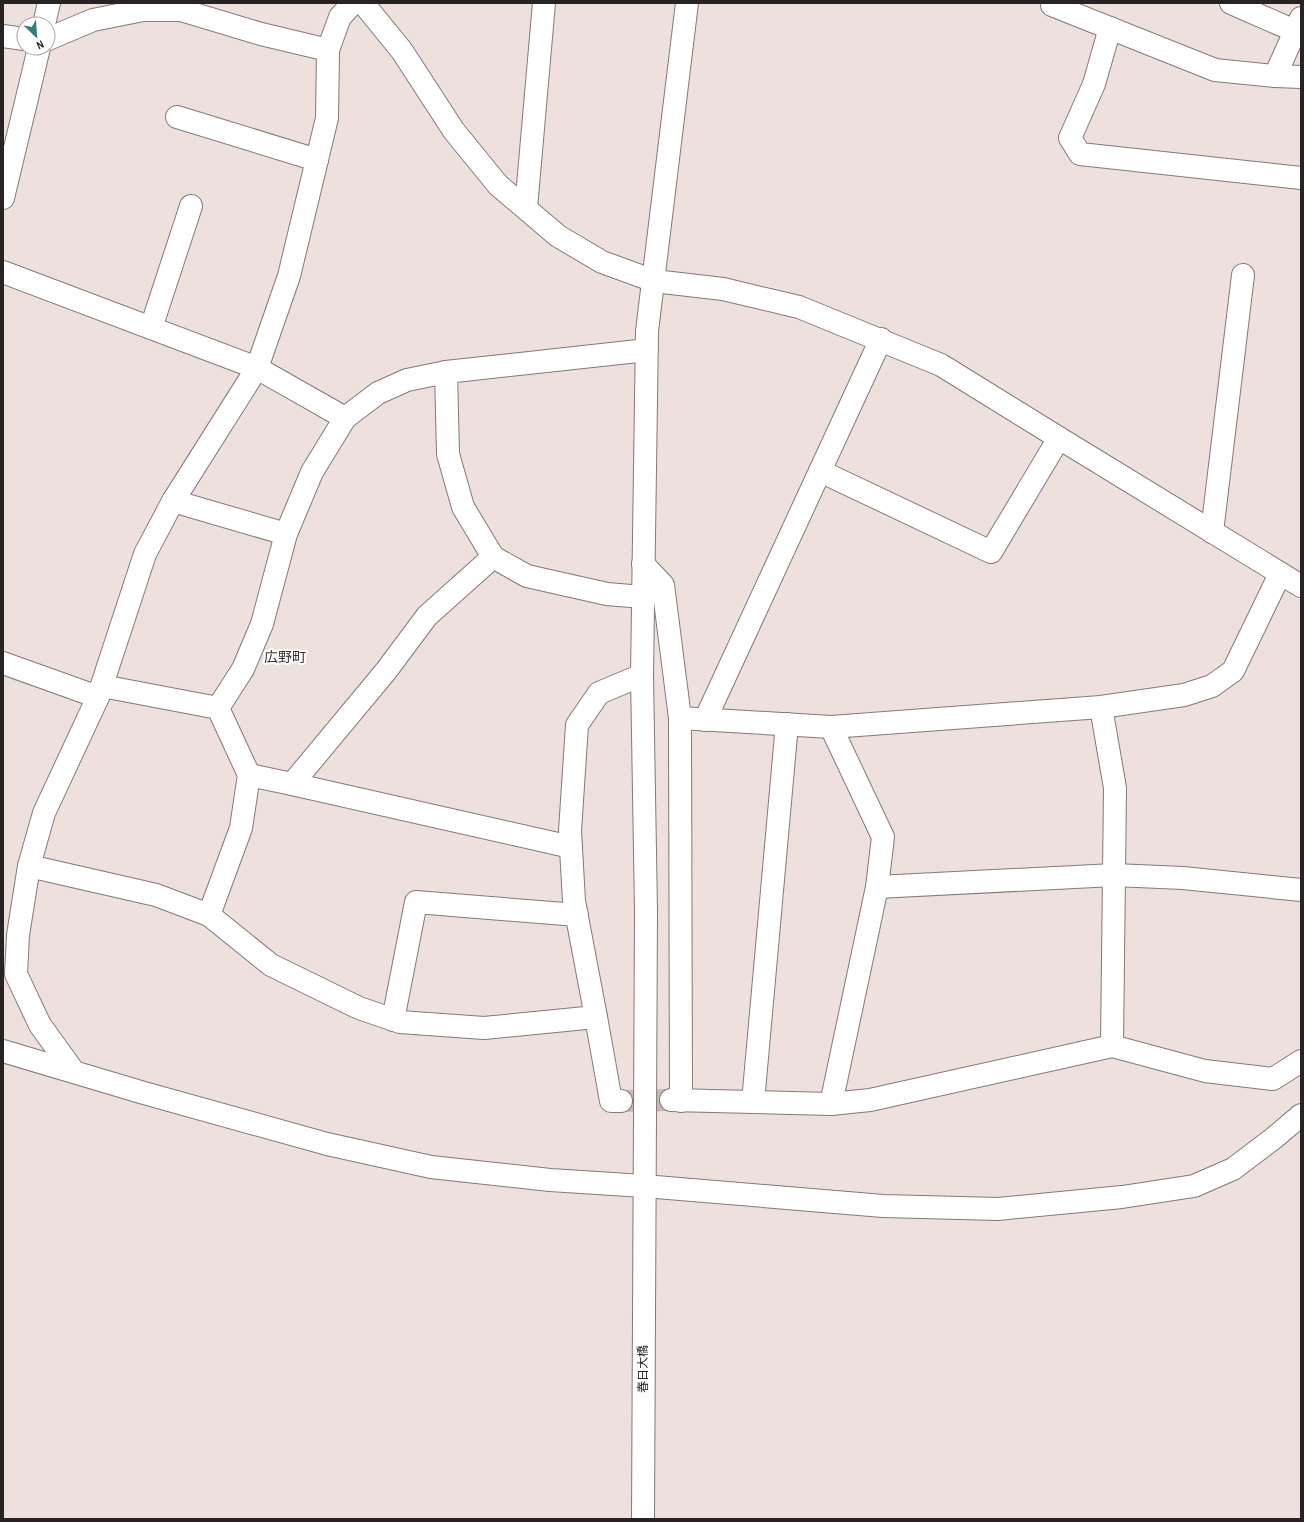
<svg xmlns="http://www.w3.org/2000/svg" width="1304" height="1522" viewBox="0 0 1304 1522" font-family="'Archivo Narrow','Noto Sans JP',sans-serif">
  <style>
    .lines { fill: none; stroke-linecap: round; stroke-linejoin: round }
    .street-tunnel { stroke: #c6bab8; stroke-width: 22; stroke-dasharray: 22 11; stroke-linecap: butt }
    .street-casing { stroke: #847976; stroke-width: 24 }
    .secondary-casing { stroke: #847976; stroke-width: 24 }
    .street { stroke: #fff; stroke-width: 22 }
    .secondary { stroke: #fff; stroke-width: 22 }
    .labels { text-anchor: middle; stroke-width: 4; stroke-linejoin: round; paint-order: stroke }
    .street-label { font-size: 12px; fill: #282322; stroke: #fff }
    .quarter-label { font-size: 14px; fill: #3a312e; stroke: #fff }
  </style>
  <rect width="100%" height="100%" fill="#ede0dd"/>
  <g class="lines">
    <path class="street-tunnel" d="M621,1101L671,1100"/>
    <g class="street-casing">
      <g id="street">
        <path d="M363,3L402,51L454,131L498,185L558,236L602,262L654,281L723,289L799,307L941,365L1059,438L1301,586"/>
        <path d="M1052,3V5L1215,70L1275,76L1301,77"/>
        <path d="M1231,3L1295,31"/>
        <path d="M44,24L49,3"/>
        <path d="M1110,28L1094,84L1070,138L1080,154L1301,178"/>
        <path d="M3,36L24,39"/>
        <path d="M48,39L93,20L143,10H181L261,34L328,50"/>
        <path d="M1275,76L1301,18"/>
        <path d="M177,117L317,160"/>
        <path d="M3,198L39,48"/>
        <path d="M526,208L544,3"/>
        <path d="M3,272L257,368L345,418"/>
        <path d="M151,328L191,206"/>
        <path d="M820,471L991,552L1059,438"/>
        <path d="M173,501L286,534"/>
        <path d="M1212,532L1243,275"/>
        <path d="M493,557L463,507L448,454L446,372L647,350"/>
        <path d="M643,564L663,585L680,718L681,1101"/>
        <path d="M3,663L98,697"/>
        <path d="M218,708L243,669L262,624L286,534L312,472L345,418L378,393L407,380L446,372"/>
        <path d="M680,718L831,727L1101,707L1184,695L1212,686L1233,671L1280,574"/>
        <path d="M705,720L881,339"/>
        <path d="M831,727L883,837L877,887L1114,875L1183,878L1301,890"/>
        <path d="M249,775L292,784L386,671L427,616L493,557L527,576L607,594L643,597"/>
        <path d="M292,784L571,847"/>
        <path d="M29,866L156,895L209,915L241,828L249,775L218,708L102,686"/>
        <path d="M209,915L271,965L359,1008L400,1022L484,1028L596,1017L611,1101H621"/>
        <path d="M596,1017L574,901L570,831L577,725L599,693L642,675"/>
        <path d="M393,1020L416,902L577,915"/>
        <path d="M1112,1046L1205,1071L1273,1079L1301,1061"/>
        <path d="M3,1051L144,1093L327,1144L431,1167L550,1180L644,1186L883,1206L998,1209L1122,1197L1194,1186L1233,1169L1274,1138L1301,1115"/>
        <path d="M74,1072L40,1025L16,974L18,935L29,866L44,813L98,697L145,554L173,501L257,368L289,276L327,118L328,50L340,17L353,3"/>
        <path d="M671,1100L831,1104L870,1100L1112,1046L1115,788L1101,707"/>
        <path d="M753,1102L787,724"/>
        <path d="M831,1104L877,887"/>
      </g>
    </g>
    <g class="secondary-casing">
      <path id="secondary" d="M643,1519L646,911L642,675L647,331L687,3"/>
    </g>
    <use href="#street" class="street"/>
    <use href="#secondary" class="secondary"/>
  </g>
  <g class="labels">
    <g class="street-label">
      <text transform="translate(643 1369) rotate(-90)" y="4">春日大橋</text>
    </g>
    <g class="quarter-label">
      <text x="285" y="662">広野町</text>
    </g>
  </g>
  <rect width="1304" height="1522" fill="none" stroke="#282322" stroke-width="8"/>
  <g transform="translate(36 36) rotate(155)"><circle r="19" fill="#ffffff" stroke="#a9a7a7"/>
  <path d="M0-3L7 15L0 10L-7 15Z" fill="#357d79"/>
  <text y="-6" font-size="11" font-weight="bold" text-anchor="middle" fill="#282322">N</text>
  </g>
</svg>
